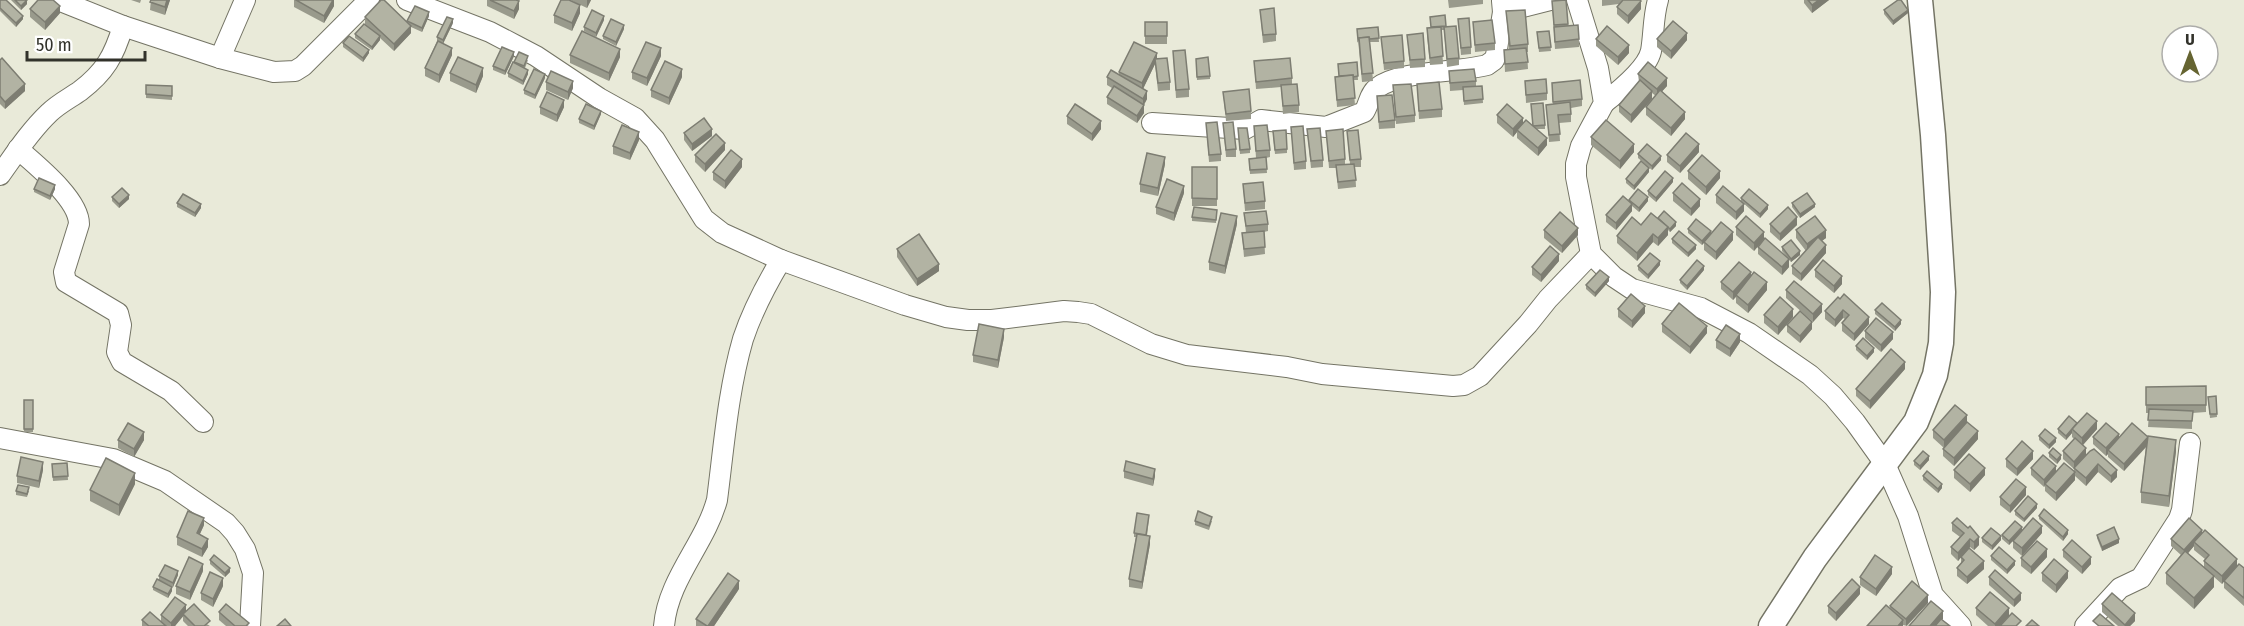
<svg xmlns="http://www.w3.org/2000/svg" width="2244" height="626" viewBox="0 0 2244 626" font-family="'Fira Sans Condensed',sans-serif">
  <style>
    .lines { fill: none; stroke-linecap: round; stroke-linejoin: round }
    .minor-casing { stroke: #747465; stroke-width: 22 }
    .tertiary-casing { stroke: #747465; stroke-width: 27 }
    .minor { stroke: #fff; stroke-width: 20 }
    .tertiary { stroke: #fff; stroke-width: 24 }
    .wall { fill: #999a8c; fill-rule: evenodd }
    .shaded-wall { fill: #7d7d72 }
    .building { fill: #b2b3a3; stroke: #7d7d72; stroke-width: 1.5 }
  </style>
  <rect width="100%" height="100%" fill="#e9ead9"/>
  <g class="lines">
    <g class="minor-casing">
      <g id="minor">
        <path d="M58,0L123,26L220,58L274,72L295,71L303,66L369,0"/>
        <path d="M407,0L490,32L515,45L536,56L599,98L635,118L655,140L704,219L722,233L781,260L905,305L946,317L968,320H992L1064,311L1078,312L1091,314L1151,344L1187,355L1287,367L1322,374L1453,386L1464,385L1480,376L1528,324L1548,299L1591,254"/>
        <path d="M1577,0L1598,68L1604,103L1581,146L1576,164V177L1591,254L1614,277L1632,289L1701,308L1749,333L1810,375L1833,396L1855,422L1885,464L1908,516L1933,595L1961,626"/>
        <path d="M1502,1L1503,12L1550,0"/>
        <path d="M220,58L245,0"/>
        <path d="M1604,103C1618,92 1647,69 1651,51C1654,34 1653,17 1658,0"/>
        <path d="M1152,123L1245,129L1261,120L1326,127L1364,112C1369,105 1369,94 1377,88C1400,70 1458,73 1487,65L1494,60L1496,55L1503,12"/>
        <path d="M18,149C36,165 79,199 79,224L64,272L66,282L118,313L121,325L117,352L122,362L171,391L203,422"/>
        <path d="M0,175C15,154 30,131 49,113C58,104 70,98 80,91C105,72 114,56 123,26"/>
        <path d="M0,438L113,459L165,481L226,523L235,533L245,549L253,573L250,626"/>
        <path d="M664,626C668,579 705,544 717,500C724,446 728,391 743,339C752,312 766,285 781,260"/>
        <path d="M2085,626L2120,588L2141,578L2179,519L2182,510L2190,443"/>
      </g>
    </g>
    <g class="tertiary-casing">
      <path id="tertiary" d="M1771,626L1815,558L1916,422L1935,375L1941,343L1943,292L1933,135L1920,0"/>
    </g>
    <use href="#minor" class="minor"/>
    <use href="#tertiary" class="tertiary"/>
  </g>
  <g class="wall">
    <path d="M0,0L23,19L16,27L0,11Z"/>
    <path d="M11,0H27V4L21,10Z"/>
    <path d="M131,0H141L140,3Z"/>
    <path d="M151,0H170L165,15L150,10Z"/>
    <path d="M294,0H334V6L324,23L294,7Z"/>
    <path d="M487,0H516L519,9L514,19L487,6Z"/>
    <path d="M570,0H591L587,8Z"/>
    <path d="M1448,0H1483V4L1449,8Z"/>
    <path d="M1566,0L1568,26L1579,39V47L1555,49L1552,1Z"/>
    <path d="M1602,0H1622V1L1641,9L1628,24L1617,14V7L1619,4L1602,6Z"/>
    <path d="M1804,0H1829L1812,13L1804,3Z"/>
    <path d="M30,9L60,13L45,30L30,17Z"/>
    <path d="M1260,10L1276,34V41L1263,43Z"/>
    <path d="M1884,10L1908,13L1893,25L1884,14Z"/>
    <path d="M1506,11L1528,44V52H1527L1528,69L1505,72L1504,50L1509,49Z"/>
    <path d="M580,13L572,31L554,23V15Z"/>
    <path d="M429,16L422,32L411,27V33L394,51L380,38V40L372,50L355,38V34L365,25V17L407,22Z"/>
    <path d="M1430,17L1446,27L1459,58V65L1447,67L1444,30H1441L1443,64L1430,65L1427,36V28H1431Z"/>
    <path d="M1458,19L1471,47V54L1461,55Z"/>
    <path d="M604,20L596,37L584,31V27Z"/>
    <rect x="1145" y="22" width="22" height="22"/>
    <path d="M1473,22L1495,43V50L1475,52Z"/>
    <path d="M453,23L443,43L452,55L439,83L425,76V68L437,41V37Z"/>
    <path d="M1378,27L1379,42H1370L1373,81L1362,82L1357,29Z"/>
    <path d="M624,29L616,46L603,39V36Z"/>
    <path d="M1549,31L1551,51L1539,52L1537,32Z"/>
    <path d="M1407,35L1425,59V67L1410,68Z"/>
    <path d="M1381,37L1404,61V68L1384,70Z"/>
    <path d="M1596,39L1629,53L1618,65L1596,46Z"/>
    <path d="M1657,39L1687,40L1671,59L1657,47Z"/>
    <path d="M343,43L369,53L363,62L343,47Z"/>
    <path d="M1173,51L1189,89V97L1176,98Z"/>
    <path d="M570,55L620,57L609,81L570,63Z"/>
    <path d="M514,56L505,75L493,70V66Z"/>
    <path d="M661,56L647,86L632,79V72Z"/>
    <path d="M1157,59L1170,82V90L1158,91L1155,64L1143,89L1147,99L1144,105V113L1137,123L1107,104V97L1112,88L1107,85V77L1119,75V72Z"/>
    <path d="M0,60L25,91L5,109L0,104Z"/>
    <path d="M528,60L525,68L528,74L523,85L508,77V73L514,62Z"/>
    <path d="M1254,61L1292,78V84L1299,105V112L1283,114L1281,87L1256,89Z"/>
    <path d="M1357,62L1358,80H1353L1355,105L1337,107L1335,77L1339,76Z"/>
    <path d="M1196,63L1210,76V79L1197,80Z"/>
    <path d="M1449,71L1476,81V86H1482L1483,103L1464,105L1463,90L1450,91Z"/>
    <path d="M450,73L483,76L476,93L450,81Z"/>
    <path d="M1638,74L1667,86L1662,91L1685,119L1671,136L1646,115V107L1656,96L1652,93V99L1631,123L1619,112V105L1639,82Z"/>
    <path d="M682,77L669,105L651,97V90Z"/>
    <path d="M545,78L535,99L524,94V90Z"/>
    <path d="M1525,81L1547,93V100L1526,103Z"/>
    <path d="M546,82L573,88L568,100L546,90Z"/>
    <path d="M1552,83L1582,99V106L1571,108V122L1559,123L1560,141L1549,142L1546,105L1553,104Z"/>
    <path d="M1417,84L1442,109V117L1419,119Z"/>
    <path d="M146,85L172,86V100L146,98Z"/>
    <path d="M1393,85L1415,115V122L1396,124Z"/>
    <path d="M1223,92L1251,111V119L1226,121Z"/>
    <path d="M1377,96L1395,120V128L1379,129Z"/>
    <path d="M540,107H564L557,122L540,114Z"/>
    <path d="M601,114L594,130L579,123V119Z"/>
    <path d="M1497,115L1523,124L1533,125H1545V129H1537L1547,145L1538,156L1517,138V132L1513,137L1497,123Z"/>
    <path d="M1067,116L1101,129L1092,141L1067,124Z"/>
    <path d="M1206,123L1221,154V161L1209,162Z"/>
    <path d="M1223,123L1236,149V157H1226Z"/>
    <path d="M1254,126L1270,150V157L1266,158L1267,173L1250,174L1249,159L1256,158Z"/>
    <path d="M1291,127L1306,161V169L1294,170Z"/>
    <path d="M1307,129L1323,160V167L1311,168Z"/>
    <path d="M1326,131L1345,159V165L1350,164L1347,131L1361,159V167H1355L1356,187L1338,189L1336,168H1329Z"/>
    <path d="M1238,132L1250,149V153L1240,154Z"/>
    <path d="M684,133L712,136L692,151L684,140Z"/>
    <path d="M1273,135L1287,149V153L1275,154Z"/>
    <path d="M1591,137L1634,152L1620,169L1591,145Z"/>
    <path d="M639,140L630,160L613,154V146Z"/>
    <path d="M725,150L705,172L695,162V155Z"/>
    <path d="M1699,152L1680,173L1667,162V155Z"/>
    <path d="M1638,154L1661,160L1652,170L1638,158Z"/>
    <path d="M1165,164L1158,196L1140,192V184Z"/>
    <path d="M742,167L725,189L713,180V172Z"/>
    <rect x="1192" y="167" width="25" height="39"/>
    <path d="M1688,171L1720,178L1706,195L1688,179Z"/>
    <path d="M1649,172L1634,190L1626,183V179Z"/>
    <path d="M1673,182L1656,202L1648,195V191Z"/>
    <path d="M1243,184L1265,201V209L1245,211Z"/>
    <path d="M34,189H55L50,200L34,192Z"/>
    <path d="M1184,193L1174,221L1156,214V207Z"/>
    <path d="M1673,193L1700,206L1691,216L1673,201Z"/>
    <path d="M1716,195L1744,211L1736,220L1716,203Z"/>
    <path d="M112,197L129,199L119,208L112,201Z"/>
    <path d="M1741,198L1768,209L1760,218L1741,201Z"/>
    <path d="M1629,200L1648,201L1639,212L1632,206V211L1616,230L1606,222V215L1629,201Z"/>
    <path d="M177,203L201,208L195,217L177,207Z"/>
    <path d="M1792,203L1815,207L1800,218L1792,207Z"/>
    <path d="M1217,210L1216,223L1192,221V217Z"/>
    <path d="M1244,213L1268,224V231L1264,232L1265,254L1244,257L1242,233H1246Z"/>
    <path d="M1658,219L1676,226L1670,232L1668,230V235L1658,246L1653,242L1637,261L1617,243V236Z"/>
    <path d="M1237,224L1225,274L1209,270V262Z"/>
    <path d="M1770,224L1797,225L1780,241L1770,232Z"/>
    <path d="M1736,227L1764,239L1754,251L1736,235Z"/>
    <path d="M1688,229L1711,234L1733,240L1716,260L1704,250V243L1702,245L1688,233Z"/>
    <path d="M1544,230L1578,235L1562,253L1544,238Z"/>
    <path d="M1796,230L1826,238L1821,241L1826,253L1801,281L1792,274V266L1806,251L1796,238Z"/>
    <path d="M1672,239L1696,249L1688,257L1672,243Z"/>
    <path d="M1758,247L1787,257L1782,251V247L1800,255L1791,262L1789,260V267L1782,275L1758,254Z"/>
    <path d="M897,249L939,271L917,286L897,257Z"/>
    <path d="M1559,261L1541,282L1532,275V267Z"/>
    <path d="M1660,265L1648,279L1638,270V266Z"/>
    <path d="M1704,270L1687,290L1680,283V280Z"/>
    <path d="M1815,270L1842,284L1834,293L1815,277Z"/>
    <path d="M1751,277L1767,290L1748,313L1736,303V297L1733,300L1721,289V282Z"/>
    <path d="M1609,281L1595,297L1586,289V285Z"/>
    <path d="M1786,290L1822,312L1813,322L1786,298Z"/>
    <path d="M1838,297L1869,324L1854,341L1842,331V323L1845,319L1843,318L1835,327L1825,319V311Z"/>
    <path d="M1618,309L1645,313L1632,328L1618,317Z"/>
    <path d="M1875,310L1901,324L1895,331L1875,314Z"/>
    <path d="M1764,315L1793,317L1778,335L1764,323Z"/>
    <path d="M1662,324L1707,333L1690,354L1662,332Z"/>
    <path d="M1787,325L1812,329L1800,343L1787,332Z"/>
    <path d="M1865,331L1893,339L1881,352L1865,338Z"/>
    <path d="M1004,337L998,368L973,362V355Z"/>
    <path d="M1716,340L1740,342L1730,357L1716,348Z"/>
    <path d="M1856,346L1874,352L1867,360L1856,350Z"/>
    <path d="M1905,369L1870,409L1856,396V389Z"/>
    <path d="M2206,386V412L2192,413V429L2148,427L2149,413H2146V387Z"/>
    <path d="M2216,396L2217,417L2210,418L2208,397Z"/>
    <rect x="24" y="400" width="9" height="32"/>
    <path d="M1967,422L1978,439L1954,466L1943,456V449L1944,448L1933,438V430Z"/>
    <path d="M2077,423L2097,429L2083,445L2086,454L2117,477L2111,483L2098,472L2086,486L2075,476V480L2056,501L2045,491V486L2044,487L2031,475V468L2056,472H2074V469L2063,459V451L2074,439L2072,437V433L2066,440L2058,433V429Z"/>
    <path d="M2039,436L2056,442L2049,449L2039,440Z"/>
    <path d="M2093,437L2119,438L2148,437L2176,451L2169,507L2141,503V492L2146,446L2124,471L2108,457V454L2106,456L2093,444Z"/>
    <path d="M118,440H144L134,457L118,448Z"/>
    <path d="M2049,453L2061,459L2057,464L2049,457Z"/>
    <path d="M2006,459H2033L2017,476L2006,467Z"/>
    <path d="M1929,460L1920,470L1914,465V461Z"/>
    <path d="M67,463L68,480L53,481L52,464Z"/>
    <path d="M43,470L39,488L17,483V476Z"/>
    <path d="M1954,470L1985,475L1970,492L1954,478Z"/>
    <path d="M1124,471L1155,476L1153,486L1124,478Z"/>
    <path d="M1923,476L1942,488L1938,493L1923,480Z"/>
    <path d="M135,484L119,516L90,501V490Z"/>
    <path d="M16,491H29L27,497L16,495Z"/>
    <path d="M2026,495L2010,513L2000,505V497Z"/>
    <path d="M2037,508L2024,522L2015,515V511Z"/>
    <path d="M2039,516L2068,534L2063,541L2039,519Z"/>
    <path d="M1149,518L1147,536L1150,544L1142,589L1129,587V579L1136,537H1134V533Z"/>
    <path d="M1195,521H1212L1209,530L1195,525Z"/>
    <path d="M1952,523L1979,545L1974,550L1970,547L1969,548L1984,569L1967,584L1957,576V568L1961,563V557L1958,561L1951,554V547L1960,537L1952,531Z"/>
    <path d="M204,525L200,534L208,547L202,557L177,545V537Z"/>
    <path d="M2022,531L2009,545L2002,539V535Z"/>
    <path d="M2042,533L2022,556L2013,548V541Z"/>
    <path d="M2202,533L2237,566L2244,568V606L2224,588V581L2222,584L2214,577V587L2194,609L2166,584V573L2181,555L2171,546V539ZM2194,546V550L2205,559L2204,561V567L2188,553Z"/>
    <path d="M2097,535L2119,543L2102,551L2097,538Z"/>
    <path d="M1982,538L2001,540L1992,550L1982,542Z"/>
    <path d="M2063,550L2091,564L2082,574L2063,557Z"/>
    <path d="M1991,556L2015,565L2007,574L1991,560Z"/>
    <path d="M2047,557L2031,574L2021,566V558Z"/>
    <path d="M210,560L230,572L225,577L210,564Z"/>
    <path d="M203,571L190,600L176,594V586Z"/>
    <path d="M2042,573L2068,578L2056,593L2042,581Z"/>
    <path d="M1892,574L1876,596L1860,585V577Z"/>
    <path d="M178,575L173,587L159,580V576Z"/>
    <path d="M1989,577L2021,600L2014,607L1989,585Z"/>
    <path d="M223,586L213,607L201,600V593Z"/>
    <path d="M153,587L172,591L168,598L153,590Z"/>
    <path d="M739,589L714,626H696V619Z"/>
    <path d="M1860,594L1836,621L1828,613V606Z"/>
    <path d="M1928,603L1907,626L1903,625V626L1890,608V606Z"/>
    <path d="M2102,604L2135,621L2130,626H2118L2102,612Z"/>
    <path d="M1976,608L2000,626H1988L1976,615Z"/>
    <path d="M186,612L210,626H188L183,621V615L175,626H142V620L161,621V615Z"/>
    <path d="M219,612L249,626H226L219,620Z"/>
  </g>
  <g class="shaded-wall">
    <path d="M27,0V4L21,10V6Z"/>
    <path d="M167,0H170L165,15V7Z"/>
    <path d="M333,0H334V6L324,23V16Z"/>
    <path d="M587,0H591L587,8Z"/>
    <path d="M1819,0H1829L1812,13V5Z"/>
    <path d="M519,1V9L514,19V11Z"/>
    <path d="M1641,1V9L1628,24V16Z"/>
    <path d="M580,5V13L572,31V23Z"/>
    <path d="M60,6V13L45,30V22Z"/>
    <path d="M1908,10V13L1893,25V21Z"/>
    <path d="M429,12V16L422,32V28Z"/>
    <path d="M23,16V19L16,27V23Z"/>
    <path d="M604,16V20L596,37V33Z"/>
    <path d="M453,19V23L443,44V40Z"/>
    <path d="M624,25V29L616,46V42Z"/>
    <path d="M411,26V33L394,51V44Z"/>
    <path d="M1687,33V40L1671,59V51Z"/>
    <path d="M380,36V40L372,50V47Z"/>
    <path d="M1629,45V53L1618,65V57Z"/>
    <path d="M452,48V55L439,83V75Z"/>
    <path d="M661,48V56L647,86V78Z"/>
    <path d="M620,49V57L609,81V73Z"/>
    <path d="M369,50V53L363,62V58Z"/>
    <path d="M514,52V56L505,75V71Z"/>
    <path d="M1157,53V60L1155,59V64L1142,91V83Z"/>
    <path d="M483,68V76L476,93V85Z"/>
    <path d="M682,69V77L669,105V98Z"/>
    <path d="M528,70V74L523,85V81Z"/>
    <path d="M545,74V78L535,99V95Z"/>
    <path d="M1667,78V86L1657,97V89Z"/>
    <path d="M573,81V88L568,100V92Z"/>
    <path d="M25,84V91L5,109V102Z"/>
    <path d="M1147,91V99L1143,106V99Z"/>
    <path d="M1652,91V99L1631,123V115Z"/>
    <path d="M564,100V107L557,122V115Z"/>
    <path d="M1144,105V113L1137,123V116Z"/>
    <path d="M601,111V114L594,130V126Z"/>
    <path d="M1685,112V119L1671,136V128Z"/>
    <path d="M1523,118V126L1517,130V132L1513,137V129Z"/>
    <path d="M1101,121V129L1092,141V134Z"/>
    <path d="M712,129V136L692,151V144Z"/>
    <path d="M639,132V140L630,160V153Z"/>
    <path d="M1547,138V145L1538,156V148Z"/>
    <path d="M725,143V150L705,172V164Z"/>
    <path d="M1634,144V152L1620,169V161Z"/>
    <path d="M1699,144V152L1680,173V166Z"/>
    <path d="M1661,156V160L1652,170V166Z"/>
    <path d="M1165,157V164L1158,196V188Z"/>
    <path d="M742,159V167L725,189V181Z"/>
    <path d="M1649,168V172L1634,190V186Z"/>
    <path d="M1720,171V178L1706,195V187Z"/>
    <path d="M1673,178V182L1656,202V198Z"/>
    <path d="M55,185V189L50,200V196Z"/>
    <path d="M1184,186V193L1174,221V213Z"/>
    <path d="M129,195V199L119,208V204Z"/>
    <path d="M1648,197V201L1639,212V208Z"/>
    <path d="M1700,199V206L1691,216V209Z"/>
    <path d="M201,204V208L195,217V213Z"/>
    <path d="M1632,204V211L1616,230V223Z"/>
    <path d="M1744,204V211L1736,220V212Z"/>
    <path d="M1815,204V207L1800,218V214Z"/>
    <path d="M1768,205V209L1760,218V214Z"/>
    <path d="M1237,216V224L1225,274V266Z"/>
    <path d="M1797,217V225L1780,241V234Z"/>
    <path d="M1676,222V226L1670,232V229Z"/>
    <path d="M1668,227V235L1658,246V238Z"/>
    <path d="M1578,228V235L1562,253V246Z"/>
    <path d="M1826,230V238L1807,252V244Z"/>
    <path d="M1711,231V235L1702,245V241Z"/>
    <path d="M1733,232V240L1716,260V252Z"/>
    <path d="M1764,232V239L1754,251V243Z"/>
    <path d="M1653,234V242L1637,261V253Z"/>
    <path d="M1696,245V249L1688,257V253Z"/>
    <path d="M1826,245V253L1801,281V274Z"/>
    <path d="M1800,251V255L1791,262V259Z"/>
    <path d="M1559,254V261L1541,282V275Z"/>
    <path d="M1789,259V267L1782,275V267Z"/>
    <path d="M1660,261V265L1648,279V275Z"/>
    <path d="M939,264V271L917,286V279Z"/>
    <path d="M1704,266V270L1687,290V286Z"/>
    <path d="M1751,272V279L1733,300V292Z"/>
    <path d="M1842,276V284L1834,293V286Z"/>
    <path d="M1609,277V281L1595,297V293Z"/>
    <path d="M1767,282V290L1748,313V305Z"/>
    <path d="M1822,304V312L1813,322V314Z"/>
    <path d="M1645,306V313L1632,328V321Z"/>
    <path d="M1793,309V317L1778,335V327Z"/>
    <path d="M1843,310V318L1835,327V320Z"/>
    <path d="M1869,317V324L1854,341V334Z"/>
    <path d="M1901,320V324L1895,331V327Z"/>
    <path d="M1812,322V329L1800,343V336Z"/>
    <path d="M1707,326V333L1690,354V347Z"/>
    <path d="M1004,329V337L998,368V360Z"/>
    <path d="M1893,332V339L1881,352V345Z"/>
    <path d="M1740,334V342L1730,357V349Z"/>
    <path d="M1874,348V352L1867,360V356Z"/>
    <path d="M1905,362V369L1870,409V401Z"/>
    <path d="M1967,415V423L1944,448V440Z"/>
    <path d="M2097,421V429L2082,446V438Z"/>
    <path d="M2072,429V433L2066,440V436Z"/>
    <path d="M1978,431V439L1954,466V458Z"/>
    <path d="M144,432V440L134,457V449Z"/>
    <path d="M2119,434V442L2108,450V454L2106,456V448Z"/>
    <path d="M2148,437V445L2124,471V464Z"/>
    <path d="M2056,438V442L2049,449V445Z"/>
    <path d="M2176,440V451L2169,507V496Z"/>
    <path d="M2086,448V455L2074,469V462Z"/>
    <path d="M2033,451V459L2017,476V469Z"/>
    <path d="M2061,455V459L2057,464V460Z"/>
    <path d="M1929,456V460L1920,470V466Z"/>
    <path d="M43,462V470L39,488V481Z"/>
    <path d="M2098,464V472L2086,486V478Z"/>
    <path d="M2056,466V474L2045,484L2044,487V480Z"/>
    <path d="M1985,468V475L1970,492V484Z"/>
    <path d="M1155,469V476L1153,486V479Z"/>
    <path d="M2117,470V477L2111,483V476Z"/>
    <path d="M2075,472V480L2056,501V493Z"/>
    <path d="M135,473V484L119,516V505Z"/>
    <path d="M1942,484V488L1938,493V489Z"/>
    <path d="M2026,487V495L2010,513V506Z"/>
    <path d="M2037,504V508L2024,522V519Z"/>
    <path d="M204,518V525L197,540V533Z"/>
    <path d="M2042,526V533L2022,556V548Z"/>
    <path d="M2022,527V531L2009,545V541Z"/>
    <path d="M2068,530V534L2063,541V537Z"/>
    <path d="M2202,530V537L2194,542V546L2184,558V550Z"/>
    <path d="M1150,536V544L1142,589V582Z"/>
    <path d="M2001,536V540L1992,550V546Z"/>
    <path d="M1979,537V545L1974,550V542Z"/>
    <path d="M208,539V547L202,557V549Z"/>
    <path d="M1970,539V547L1958,561V553Z"/>
    <path d="M2119,539V543L2102,551V547Z"/>
    <path d="M2047,549V557L2031,574V567Z"/>
    <path d="M2091,557V564L2082,574V567Z"/>
    <path d="M2237,559V567L2222,584V576Z"/>
    <path d="M1984,561V569L1967,584V577Z"/>
    <path d="M2015,561V565L2007,574V570Z"/>
    <path d="M203,564V571L190,600V592Z"/>
    <path d="M1892,567V574L1876,596V589Z"/>
    <path d="M230,568V572L225,577V573Z"/>
    <path d="M178,571V575L173,587V583Z"/>
    <path d="M2068,571V578L2056,593V585Z"/>
    <path d="M2214,576V587L2194,609V598Z"/>
    <path d="M223,578V586L213,607V599Z"/>
    <path d="M739,581V589L714,626H708Z"/>
    <path d="M172,587V591L168,598V594Z"/>
    <path d="M1860,587V594L1836,621V613Z"/>
    <path d="M2021,593V600L2014,607V600Z"/>
    <path d="M1928,595V603L1906,626V619Z"/>
    <path d="M186,605V613L175,626H171V623Z"/>
    <path d="M2009,608V616L2000,626H1995V624Z"/>
    <path d="M1943,611V619L1936,626H1930Z"/>
    <path d="M2135,613V621L2130,626H2125V625Z"/>
    <path d="M1903,620V626H1898Z"/>
  </g>
  <g class="building">
    <path d="M0,0H6L23,16L16,23L0,8Z"/>
    <path d="M15,0H27L21,6Z"/>
    <path d="M38,0H53L60,6L45,22L30,9Z"/>
    <path d="M151,0H167L165,7L150,2Z"/>
    <path d="M296,0H333L324,16Z"/>
    <path d="M381,0H384L411,26L394,44L365,17Z"/>
    <path d="M490,0H516L519,1L514,11Z"/>
    <path d="M561,0H569L580,5L572,23L554,15Z"/>
    <path d="M1566,0L1568,24L1554,25L1552,1Z"/>
    <path d="M1623,0H1640L1641,1L1628,16L1617,7Z"/>
    <path d="M1808,0H1819L1812,5Z"/>
    <path d="M1898,0H1901L1908,10L1893,21L1884,10Z"/>
    <path d="M415,6L429,12L422,28L407,21Z"/>
    <path d="M1274,8L1276,34L1263,35L1260,10Z"/>
    <path d="M592,10L604,16L596,33L584,27Z"/>
    <path d="M1525,10L1528,44L1510,46L1506,11Z"/>
    <path d="M1445,15L1446,26L1431,27L1430,17Z"/>
    <path d="M447,17L453,19L443,40L437,37Z"/>
    <path d="M1469,18L1471,47L1461,48L1458,19Z"/>
    <path d="M611,19L624,25L616,42L603,36Z"/>
    <path d="M1492,20L1495,43L1475,45L1473,22Z"/>
    <path d="M1673,21L1687,33L1671,51L1657,39Z"/>
    <rect x="1145" y="22" width="22" height="14"/>
    <path d="M364,24L380,36L372,47L355,34Z"/>
    <path d="M1578,25L1579,39L1555,42L1554,27Z"/>
    <path d="M1456,26L1459,58L1447,59L1444,27Z"/>
    <path d="M1607,26L1629,45L1618,57L1596,39Z"/>
    <path d="M1378,27L1379,38L1370,39L1369,37L1359,38L1358,40L1357,29Z"/>
    <path d="M1441,27L1443,56L1430,58L1427,28Z"/>
    <path d="M582,31L620,49L609,73L570,55Z"/>
    <path d="M1549,31L1551,47L1539,48L1537,32Z"/>
    <path d="M1423,33L1425,59L1410,60L1407,35Z"/>
    <path d="M1402,35L1404,61L1384,63L1381,37Z"/>
    <path d="M349,36L369,50L363,58L343,43Z"/>
    <path d="M1369,37L1373,73L1362,74L1359,38Z"/>
    <path d="M438,41L452,48L439,75L425,68Z"/>
    <path d="M646,42L661,48L647,78L632,72Z"/>
    <path d="M1134,42L1157,53L1142,83L1119,72Z"/>
    <path d="M502,47L514,52L505,71L493,66Z"/>
    <path d="M1526,48L1528,62L1505,64L1504,50Z"/>
    <path d="M1185,50L1189,89L1176,90L1173,51Z"/>
    <path d="M519,52L528,56L524,66L514,62Z"/>
    <path d="M458,57L483,68L476,85L450,73Z"/>
    <path d="M1208,57L1210,76L1197,77L1196,59Z"/>
    <path d="M2,58L25,84L5,102L0,96V60Z"/>
    <path d="M1167,58L1170,82L1158,83L1155,59Z"/>
    <path d="M1290,58L1292,78L1256,82L1254,61Z"/>
    <path d="M665,61L682,69L669,98L651,90Z"/>
    <path d="M513,62L528,70L523,81L508,73Z"/>
    <path d="M1357,62L1358,76L1353,77V75L1339,76L1338,64Z"/>
    <path d="M1648,62L1667,78L1657,89L1638,74Z"/>
    <path d="M534,69L545,74L535,95L524,90Z"/>
    <path d="M1474,69L1476,81L1450,83L1449,71Z"/>
    <path d="M1111,70L1147,91L1143,99L1107,77Z"/>
    <path d="M551,71L573,81L568,92L546,82Z"/>
    <path d="M1353,75L1355,98L1337,100L1335,77Z"/>
    <path d="M1546,79L1547,93L1526,95L1525,81Z"/>
    <path d="M1580,80L1582,99L1553,102L1552,83Z"/>
    <path d="M1640,80L1652,91L1631,115L1619,105Z"/>
    <path d="M1439,82L1442,109L1419,111L1417,84Z"/>
    <path d="M1297,84L1299,105L1283,106L1281,85Z"/>
    <path d="M1411,84L1415,115L1396,117L1393,85Z"/>
    <path d="M146,85L172,86V96L146,94Z"/>
    <path d="M1114,86L1144,105L1137,116L1107,97Z"/>
    <path d="M1482,86L1483,99L1464,101L1463,87Z"/>
    <path d="M1249,89L1251,111L1226,114L1223,92Z"/>
    <path d="M1660,90L1685,112L1671,128L1646,107Z"/>
    <path d="M547,92L564,100L557,115L540,107Z"/>
    <path d="M1392,95L1395,120L1379,122L1377,96Z"/>
    <path d="M1570,102L1571,114L1558,115L1560,134L1549,135L1546,105Z"/>
    <path d="M1543,103L1545,125L1533,126L1531,104Z"/>
    <path d="M586,104L601,111L594,126L579,119Z"/>
    <path d="M1075,104L1101,121L1092,134L1067,116Z"/>
    <path d="M1507,104L1523,118L1513,129L1497,115Z"/>
    <path d="M704,118L712,129L692,144L684,133Z"/>
    <path d="M1526,120L1547,138L1538,148L1517,130Z"/>
    <path d="M1606,120L1634,144L1620,161L1591,137Z"/>
    <path d="M1217,122L1221,154L1209,155L1206,123Z"/>
    <path d="M1233,122L1236,149L1226,150L1223,123Z"/>
    <path d="M622,125L639,132L630,153L613,146Z"/>
    <path d="M1267,125L1270,150L1256,151L1254,126Z"/>
    <path d="M1303,126L1306,161L1294,163L1291,127Z"/>
    <path d="M1238,128H1247L1250,149L1240,150Z"/>
    <path d="M1320,128L1323,160L1311,161L1307,129Z"/>
    <path d="M1343,129L1345,159L1329,161L1326,131Z"/>
    <path d="M1286,130L1287,149L1275,150L1273,131Z"/>
    <path d="M1358,130L1361,159L1350,160L1347,131Z"/>
    <path d="M1686,133L1699,144L1680,166L1667,155Z"/>
    <path d="M716,134L725,143L705,164L695,155Z"/>
    <path d="M1647,144L1661,156L1652,166L1638,154Z"/>
    <path d="M731,150L742,159L725,181L713,172Z"/>
    <path d="M1147,153L1165,157L1158,188L1140,184Z"/>
    <path d="M1702,155L1720,171L1706,187L1688,171Z"/>
    <path d="M1266,157L1267,169L1250,170L1249,159Z"/>
    <path d="M1641,161L1649,168L1634,186L1626,179Z"/>
    <path d="M1354,164L1356,180L1338,182L1336,165Z"/>
    <path d="M1192,167H1217V199L1192,198Z"/>
    <path d="M1665,171L1673,178L1656,198L1648,191Z"/>
    <path d="M39,178L55,185L50,196L34,189Z"/>
    <path d="M1167,179L1184,186L1174,213L1156,207Z"/>
    <path d="M1263,182L1265,201L1245,203L1243,184Z"/>
    <path d="M1682,183L1700,199L1691,209L1673,193Z"/>
    <path d="M1723,186L1744,204L1736,212L1716,195Z"/>
    <path d="M122,188L129,195L119,204L112,197Z"/>
    <path d="M1638,189L1648,197L1639,208L1629,200Z"/>
    <path d="M1749,189L1768,205L1760,214L1741,198Z"/>
    <path d="M1807,193L1815,204L1800,214L1792,203Z"/>
    <path d="M183,194L201,204L195,213L177,203Z"/>
    <path d="M1623,196L1632,204L1616,223L1606,215Z"/>
    <path d="M1194,207L1217,210L1216,220L1192,217Z"/>
    <path d="M1788,207L1797,217L1780,234L1770,224Z"/>
    <path d="M1266,211L1268,224L1246,226L1244,213Z"/>
    <path d="M1664,211L1676,222L1670,229L1658,218Z"/>
    <path d="M1560,212L1578,228L1562,246L1544,230Z"/>
    <path d="M1221,213L1237,216L1225,266L1209,262Z"/>
    <path d="M1651,213L1668,227L1658,238L1653,234L1637,253L1617,236L1632,217L1641,225Z"/>
    <path d="M1746,216L1764,232L1754,243L1736,227Z"/>
    <path d="M1815,216L1826,230L1807,244L1796,230Z"/>
    <path d="M1696,219L1711,231L1702,241L1688,229Z"/>
    <path d="M1721,222L1733,232L1716,252L1704,242Z"/>
    <path d="M1264,231L1265,247L1244,249L1242,233Z"/>
    <path d="M1679,231L1696,245L1688,253L1672,239Z"/>
    <path d="M919,234L939,264L917,279L897,249Z"/>
    <path d="M1818,237L1826,245L1801,274L1792,266Z"/>
    <path d="M1765,238L1789,259L1782,267L1758,247Z"/>
    <path d="M1791,240L1800,251L1791,259L1782,247Z"/>
    <path d="M1550,246L1559,254L1541,275L1532,267Z"/>
    <path d="M1650,253L1660,261L1648,275L1638,266Z"/>
    <path d="M1697,260L1704,266L1687,286L1680,280Z"/>
    <path d="M1823,260L1842,276L1834,286L1815,270Z"/>
    <path d="M1739,262L1751,272L1733,292L1721,282Z"/>
    <path d="M1600,270L1609,277L1595,293L1586,285Z"/>
    <path d="M1754,272L1767,282L1748,305L1736,295Z"/>
    <path d="M1794,281L1822,304L1813,314L1786,290Z"/>
    <path d="M1631,294L1645,306L1632,321L1618,309Z"/>
    <path d="M1844,294L1869,317L1854,334L1842,323L1849,315L1843,310L1835,320L1825,311L1838,297L1840,299Z"/>
    <path d="M1780,297L1793,309L1778,327L1764,315Z"/>
    <path d="M1679,303L1707,326L1690,347L1662,324Z"/>
    <path d="M1882,303L1901,320L1895,327L1875,310Z"/>
    <path d="M1800,311L1812,322L1800,336L1787,325Z"/>
    <path d="M1876,318L1893,332L1881,345L1865,331Z"/>
    <path d="M979,324L1004,329L998,360L973,355Z"/>
    <path d="M1726,325L1740,334L1730,349L1716,340Z"/>
    <path d="M1863,338L1874,348L1867,356L1856,346Z"/>
    <path d="M1891,349L1905,362L1870,401L1856,389Z"/>
    <path d="M2206,386V405H2146V387Z"/>
    <path d="M2216,396L2217,414H2210L2208,397Z"/>
    <rect x="24" y="400" width="9" height="29"/>
    <path d="M1955,405L1967,415L1944,440L1933,430Z"/>
    <path d="M2149,409L2193,411L2192,421L2148,420Z"/>
    <path d="M2087,413L2097,421L2082,438L2072,429Z"/>
    <path d="M2069,416L2077,423L2066,436L2058,429Z"/>
    <path d="M1967,422L1978,431L1954,458L1943,449Z"/>
    <path d="M128,423L144,432L134,449L118,440Z"/>
    <path d="M2106,423L2119,434L2106,448L2093,437Z"/>
    <path d="M2132,423L2148,437L2124,464L2108,450Z"/>
    <path d="M2045,429L2056,438L2049,445L2039,436Z"/>
    <path d="M2148,436L2176,440L2169,496L2141,492Z"/>
    <path d="M2075,438L2086,448L2074,462L2063,451Z"/>
    <path d="M2022,441L2033,451L2017,469L2006,459Z"/>
    <path d="M2053,448L2061,455L2057,460L2049,453Z"/>
    <path d="M2094,449L2117,470L2111,476L2098,464L2086,478L2074,468L2090,451Z"/>
    <path d="M1923,451L1929,456L1920,466L1914,461Z"/>
    <path d="M1969,454L1985,468L1970,484L1954,470Z"/>
    <path d="M2043,455L2056,466L2044,480L2031,468Z"/>
    <path d="M21,457L43,462L39,481L17,476Z"/>
    <path d="M106,458L135,473L119,505L90,490Z"/>
    <path d="M1126,461L1155,469L1153,479L1124,471Z"/>
    <path d="M67,463L68,476L53,477L52,464Z"/>
    <path d="M2064,463L2075,472L2056,493L2045,484Z"/>
    <path d="M1927,471L1942,484L1938,489L1923,476Z"/>
    <path d="M2016,479L2026,487L2010,506L2000,497Z"/>
    <path d="M18,485L29,487L27,494L16,491Z"/>
    <path d="M2028,496L2037,504L2024,519L2015,511Z"/>
    <path d="M2044,509L2068,530L2063,537L2039,516Z"/>
    <path d="M188,511L204,518L197,533L208,539L202,549L177,537Z"/>
    <path d="M1198,511L1212,517L1209,526L1195,521Z"/>
    <path d="M1137,513L1149,515L1146,535L1134,533Z"/>
    <path d="M1957,518L1968,528L1970,526L1979,537L1974,542L1970,539L1958,553L1951,547L1964,533L1952,523Z"/>
    <path d="M2033,518L2042,526L2022,548L2013,541Z"/>
    <path d="M2189,518L2202,530L2184,550L2171,539Z"/>
    <path d="M2015,521L2022,527L2009,541L2002,535Z"/>
    <path d="M2114,527L2119,539L2102,547L2097,535Z"/>
    <path d="M1991,528L2001,536L1992,546L1982,538Z"/>
    <path d="M2205,530L2237,559L2222,576L2204,561L2209,555L2194,542Z"/>
    <path d="M1137,534L1150,536L1142,582L1129,579Z"/>
    <path d="M2072,540L2091,557L2082,567L2063,550Z"/>
    <path d="M2037,541L2047,549L2031,567L2021,558Z"/>
    <path d="M1999,547L2015,561L2007,570L1991,556Z"/>
    <path d="M1969,548L1984,561L1967,577L1957,568L1964,560L1961,557Z"/>
    <path d="M2185,551L2214,576L2194,598L2166,573Z"/>
    <path d="M214,555L230,568L225,573L210,560Z"/>
    <path d="M1875,555L1892,567L1876,589L1860,577Z"/>
    <path d="M189,557L203,564L190,592L176,586Z"/>
    <path d="M2054,559L2068,571L2056,585L2042,573Z"/>
    <path d="M2239,564L2244,568V598L2224,581Z"/>
    <path d="M165,565L178,571L173,583L159,576Z"/>
    <path d="M1995,570L2021,593L2014,600L1989,577Z"/>
    <path d="M210,572L223,578L213,599L201,593Z"/>
    <path d="M728,573L739,581L708,626H707L696,619Z"/>
    <path d="M157,579L172,587L168,594L153,587Z"/>
    <path d="M1852,579L1860,587L1836,613L1828,606Z"/>
    <path d="M1912,581L1928,595L1906,619L1890,606Z"/>
    <path d="M1990,592L2009,608L1995,624L1976,608Z"/>
    <path d="M2112,593L2135,613L2125,625L2102,604Z"/>
    <path d="M175,597L186,605L171,623L161,615Z"/>
    <path d="M1931,601L1943,611L1930,626H1909Z"/>
    <path d="M194,604L210,621L204,626H195L183,614Z"/>
    <path d="M226,604L249,623L246,626H235L219,612Z"/>
    <path d="M1886,605L1903,620L1898,626H1867Z"/>
    <path d="M150,612L166,626H149L142,620Z"/>
    <path d="M2012,613L2021,621L2016,626H2000Z"/>
    <path d="M2100,614L2114,626H2099L2093,621Z"/>
    <path d="M285,619L291,626H277Z"/>
    <path d="M1941,619L1950,626H1935Z"/>
    <path d="M2032,620L2039,626H2026Z"/>
  </g>
  <g transform="translate(2190 54)"><circle r="28" fill="#ffffff" stroke="#adadaa" stroke-width="1.5"/>
  <path d="M0-4.5L10 22L0 15L-10 22Z" fill="#656431"/>
  <text y="-9" font-size="16" font-weight="bold" text-anchor="middle" fill="#32322b">U</text>
  </g>
  <path d="M27 51v9h118v-9" fill="none" stroke="#32322b" stroke-width="3"/>
  <text x="36" y="51" font-size="18" fill="#32322b" stroke="#ffffff" stroke-width="4.5" paint-order="stroke">50 m</text>
</svg>
